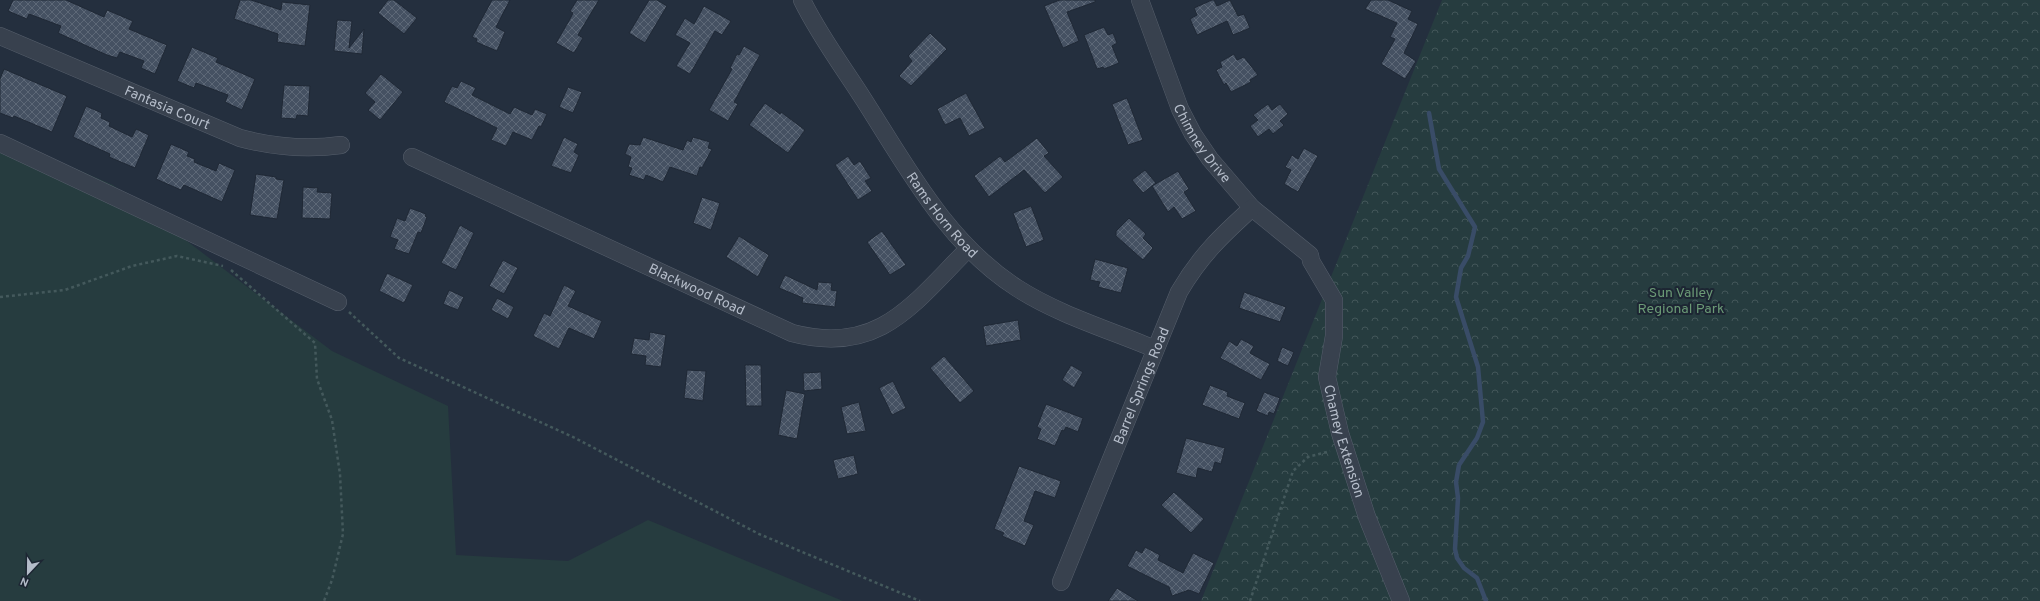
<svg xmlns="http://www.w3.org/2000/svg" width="2040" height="601" viewBox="0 0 2040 601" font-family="Overpass,sans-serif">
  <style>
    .green { fill: #263c3f }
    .park { fill: url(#park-crowns) }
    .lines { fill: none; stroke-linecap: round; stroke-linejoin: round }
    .stream { stroke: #394c67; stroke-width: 4.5 }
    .building { fill: url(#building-cross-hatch); stroke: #1f2835 }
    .minor-casing { stroke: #565f6c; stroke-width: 18 }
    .path { stroke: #44595c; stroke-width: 2.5; stroke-dasharray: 3 3; stroke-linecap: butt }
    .minor { stroke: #38414e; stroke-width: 17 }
    .labels { text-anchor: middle; stroke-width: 4; stroke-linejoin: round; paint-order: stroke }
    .street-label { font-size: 14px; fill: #b4bcc9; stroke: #1d2633 }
    .park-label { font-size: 14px; fill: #6b9a76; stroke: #1d2633 }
  </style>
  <defs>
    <pattern id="park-crowns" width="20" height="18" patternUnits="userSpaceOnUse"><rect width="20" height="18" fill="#263c3f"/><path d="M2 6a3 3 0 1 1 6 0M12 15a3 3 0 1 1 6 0" fill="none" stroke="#435659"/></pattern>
    <pattern id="building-cross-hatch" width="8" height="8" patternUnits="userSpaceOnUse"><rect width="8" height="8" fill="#455162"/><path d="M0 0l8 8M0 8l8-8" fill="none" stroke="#5d6877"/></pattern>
  </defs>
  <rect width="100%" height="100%" fill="#242f3e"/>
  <path class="green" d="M0,136L113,185L332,351L448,406L456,555L568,561L648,520L843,601H0Z"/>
  <path class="park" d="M1442,0H2040V601H1201Z"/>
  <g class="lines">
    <path class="stream" d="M1429,113L1439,169L1475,227L1468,256L1461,268L1456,297L1478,367L1483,422L1477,438L1459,465L1456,482L1458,498L1455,549L1457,558L1464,568L1477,578L1486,601"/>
  </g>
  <g class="building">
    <path d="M13,0H66L104,17L107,10L133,21L129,29L167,45L155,74L141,68L144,61L120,52L117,58L107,55L58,33L61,26L29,14L27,19L8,11Z"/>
    <path d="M240,0H251L281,10L282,2L310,5L305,46L277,42L278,34L234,19Z"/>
    <path d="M388,0H394L417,18L404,34L378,13Z"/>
    <path d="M492,0H510L496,27L505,32L497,51L476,42L477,39L472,37Z"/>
    <path d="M577,0H599L578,35L583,38L574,53L556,43L570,19L573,13L570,11Z"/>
    <path d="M649,0H657L667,6L645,43L629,33Z"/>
    <path d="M1060,0H1095V2L1067,12L1079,41L1063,48L1044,6Z"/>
    <path d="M1212,0H1214L1217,6L1230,0L1238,16L1244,14L1250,28L1233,35L1227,21L1197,35L1190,19L1197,15L1194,8Z"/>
    <path d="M1371,0H1388L1412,11L1408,19L1418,24L1404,53L1416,61L1405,79L1381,64L1395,39L1390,37L1397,23L1365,9Z"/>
    <path d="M704,6L731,21L722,35L715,31L690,74L676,66L690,43L675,35L685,18L694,24Z"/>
    <path d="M337,20L352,21L349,48L364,29L362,54L334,51Z"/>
    <path d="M1104,27L1108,35L1113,33L1117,43L1112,46L1119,63L1104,69L1103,67L1097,69L1084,35Z"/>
    <path d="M930,33L947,49L911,86L899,76L912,61L908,56Z"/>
    <path d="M744,46L760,55L734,102L738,104L728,121L709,110L732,69L730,68L737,54L739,55Z"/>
    <path d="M192,47L218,58L216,62L255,79L242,110L225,102L228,95L196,83L194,88L177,81Z"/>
    <path d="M1234,54L1237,60L1244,57L1258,75L1250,80L1251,82L1231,92L1226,83L1224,85L1216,70L1222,67L1220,62Z"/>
    <path d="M4,69L67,96L52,132L14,116L13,118L0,113V79Z"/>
    <path d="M381,74L403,92L380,120L368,110L375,102L365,93Z"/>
    <path d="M461,81L476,88L472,95L510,114L514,107L532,115L535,109L547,114L541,127L539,126L532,140L513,132L506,146L491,140L497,128L444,102L452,86L457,88Z"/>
    <path d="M284,85L310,86L308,116L297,115L296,119L281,118Z"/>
    <path d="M568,87L582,92L573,113L559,107Z"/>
    <path d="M966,93L985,128L969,136L960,118L945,125L937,109Z"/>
    <path d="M1127,98L1143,140L1128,145L1112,104Z"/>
    <path d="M765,103L780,114L781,112L805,130L788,153L749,125Z"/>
    <path d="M1268,104L1272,110L1280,104L1288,114L1280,121L1284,125L1273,134L1269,129L1258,137L1250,126L1258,120L1253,115Z"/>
    <path d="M86,106L102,113L101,118L110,122L109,126L132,137L136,129L149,135L135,168L109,157L110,154L73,137Z"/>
    <path d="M564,137L578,144L574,152L579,155L571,173L551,166Z"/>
    <path d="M643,137L683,150L687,140L691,142L693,137L710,142L708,148L712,149L702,168L700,167L697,176L670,167L663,182L646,175L644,180L629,175L632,168L628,167L631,157L625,154L629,144L640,145Z"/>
    <path d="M1037,138L1049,153L1044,156L1063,177L1045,193L1024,170L989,197L974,176L1000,156L1005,162Z"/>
    <path d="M171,144L189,152L187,156L195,159L194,162L216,171L219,163L235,170L222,202L184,185L181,190L156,179Z"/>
    <path d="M1304,148L1318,156L1298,192L1284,184L1291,170L1285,167L1292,155L1298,159Z"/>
    <path d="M848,156L854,165L860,161L871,178L865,181L872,191L858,200L835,165Z"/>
    <path d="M1145,170L1156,183L1152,186L1178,171L1189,189L1184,192L1196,211L1182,219L1174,207L1168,212L1152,186L1143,193L1132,180Z"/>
    <path d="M256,174L276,177V179L284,180L277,219L250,215Z"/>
    <path d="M303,187L318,188L317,192L332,193L330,219L302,218Z"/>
    <path d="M702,197L720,203L711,230L693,223Z"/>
    <path d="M1031,206L1044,240L1026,247L1013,213Z"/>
    <path d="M410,208L426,214L425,216L427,217L421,233L418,232L409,254L394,249L398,240L390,237L397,218L405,221Z"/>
    <path d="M1129,218L1146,234L1143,238L1153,248L1143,260L1116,236V231Z"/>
    <path d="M460,225L474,233L456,270L441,263Z"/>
    <path d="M882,231L906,265L890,275L867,242Z"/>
    <path d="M739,236L769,255L758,277L726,257Z"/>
    <path d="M1095,259L1128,268L1121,293L1098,287L1100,282L1090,280Z"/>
    <path d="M503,260L518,268L504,294L489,286Z"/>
    <path d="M387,273L413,285L404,303L379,291Z"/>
    <path d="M785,275L817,290L818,282L832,283L831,290L837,291L835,307L802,303L803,298L779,288Z"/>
    <path d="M564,285L576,291L568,306L602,321L594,339L569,328L559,349L533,336L544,313L550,316Z"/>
    <path d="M449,290L464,297L458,310L443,304Z"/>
    <path d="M1244,292L1286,307L1280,322L1239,308Z"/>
    <path d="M497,298L514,307L508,319L491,310Z"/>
    <path d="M1018,320L1021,340L986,346L983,326Z"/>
    <path d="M650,332L666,335L661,367L645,365L646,356L631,354L634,338L649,340Z"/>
    <path d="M1241,339L1254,346L1250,353L1270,364L1261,380L1220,358L1229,341L1237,346Z"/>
    <path d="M1282,347L1294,352L1288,366L1277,361Z"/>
    <path d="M944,356L974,391L960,403L930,368Z"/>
    <path d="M745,365H761L762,406H746Z"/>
    <path d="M1071,365L1083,372L1074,388L1062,380Z"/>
    <path d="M687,370L706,371L703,401L684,398Z"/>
    <path d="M821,372L822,389L804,391L803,373Z"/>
    <path d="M893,381L906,408L892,415L879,388Z"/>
    <path d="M1210,385L1228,392L1227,396L1245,403L1239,419L1202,405Z"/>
    <path d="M786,390L805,394L797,439L778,435Z"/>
    <path d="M1264,392L1280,398L1274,414L1269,412L1268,416L1256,411Z"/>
    <path d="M859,402L866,431L847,434L841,407Z"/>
    <path d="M1046,404L1083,418L1078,432L1066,427L1064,431L1062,430L1055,446L1037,439L1041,429L1037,427Z"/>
    <path d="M1186,438L1225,448L1221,464L1215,462L1212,472L1198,468L1196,478L1176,473Z"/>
    <path d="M854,455L858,474L838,479L833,460Z"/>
    <path d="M1019,466L1061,481L1055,498L1035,491L1024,521L1034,525L1025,546L1002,536L1004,533L994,529Z"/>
    <path d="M1174,492L1204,519L1191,533L1161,505Z"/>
    <path d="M1145,547L1160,555L1158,560L1183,573L1193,553L1214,563L1199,594L1189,590L1172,596L1169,587L1127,566L1136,550L1142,553Z"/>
    <path d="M1117,588L1138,601H1108Z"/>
  </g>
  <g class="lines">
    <g class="minor-casing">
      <g id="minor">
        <path id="s1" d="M802,0C819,35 843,67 864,100C908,169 947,243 1017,288C1059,315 1110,330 1155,349"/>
        <path id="s2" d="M1140,0L1180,109L1193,134L1210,159L1252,208L1310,255L1311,261L1334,300V336L1327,377L1340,433L1367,517L1401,601"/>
        <path id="s3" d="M0,36L240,138C274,147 306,150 341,145"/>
        <path d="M0,143L338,302"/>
        <path id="s4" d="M412,157L792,333C879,356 913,304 968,249"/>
        <path id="s5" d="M1061,582L1179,292C1200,256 1221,236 1252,208"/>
      </g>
    </g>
    <g class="path">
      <path d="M231,270L315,343L317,379L332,420L340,474L343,534L332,580L324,601"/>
      <path d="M0,297L65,290L132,266L177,256L223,266"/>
      <path d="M349,312L399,358L573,437L759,534L920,601"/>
      <path d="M1250,601L1293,471L1308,457L1330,451"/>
    </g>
    <use href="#minor" class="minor"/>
  </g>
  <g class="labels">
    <g class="street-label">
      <text dy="5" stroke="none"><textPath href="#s3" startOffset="182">Fantasia Court</textPath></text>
      <text dy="5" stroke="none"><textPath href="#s2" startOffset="157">Chimney Drive</textPath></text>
      <text dy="5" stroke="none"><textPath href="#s1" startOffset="257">Rams Horn Road</textPath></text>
      <text dy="5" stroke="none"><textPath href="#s4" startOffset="314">Blackwood Road</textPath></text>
      <text dy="5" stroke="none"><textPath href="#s5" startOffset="212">Barrel Springs Road</textPath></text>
      <text dy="5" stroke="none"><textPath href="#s2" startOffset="509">Chamey Extension</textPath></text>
    </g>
    <g class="park-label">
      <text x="1681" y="297">Sun Valley<tspan x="1681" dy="16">Regional Park</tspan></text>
    </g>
  </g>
  <g transform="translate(28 573) rotate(202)" stroke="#1d2633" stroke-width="3" paint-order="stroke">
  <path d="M0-3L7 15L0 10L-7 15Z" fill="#b4bcc9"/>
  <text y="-6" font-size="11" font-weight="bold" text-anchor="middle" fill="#b4bcc9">N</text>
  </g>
</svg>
